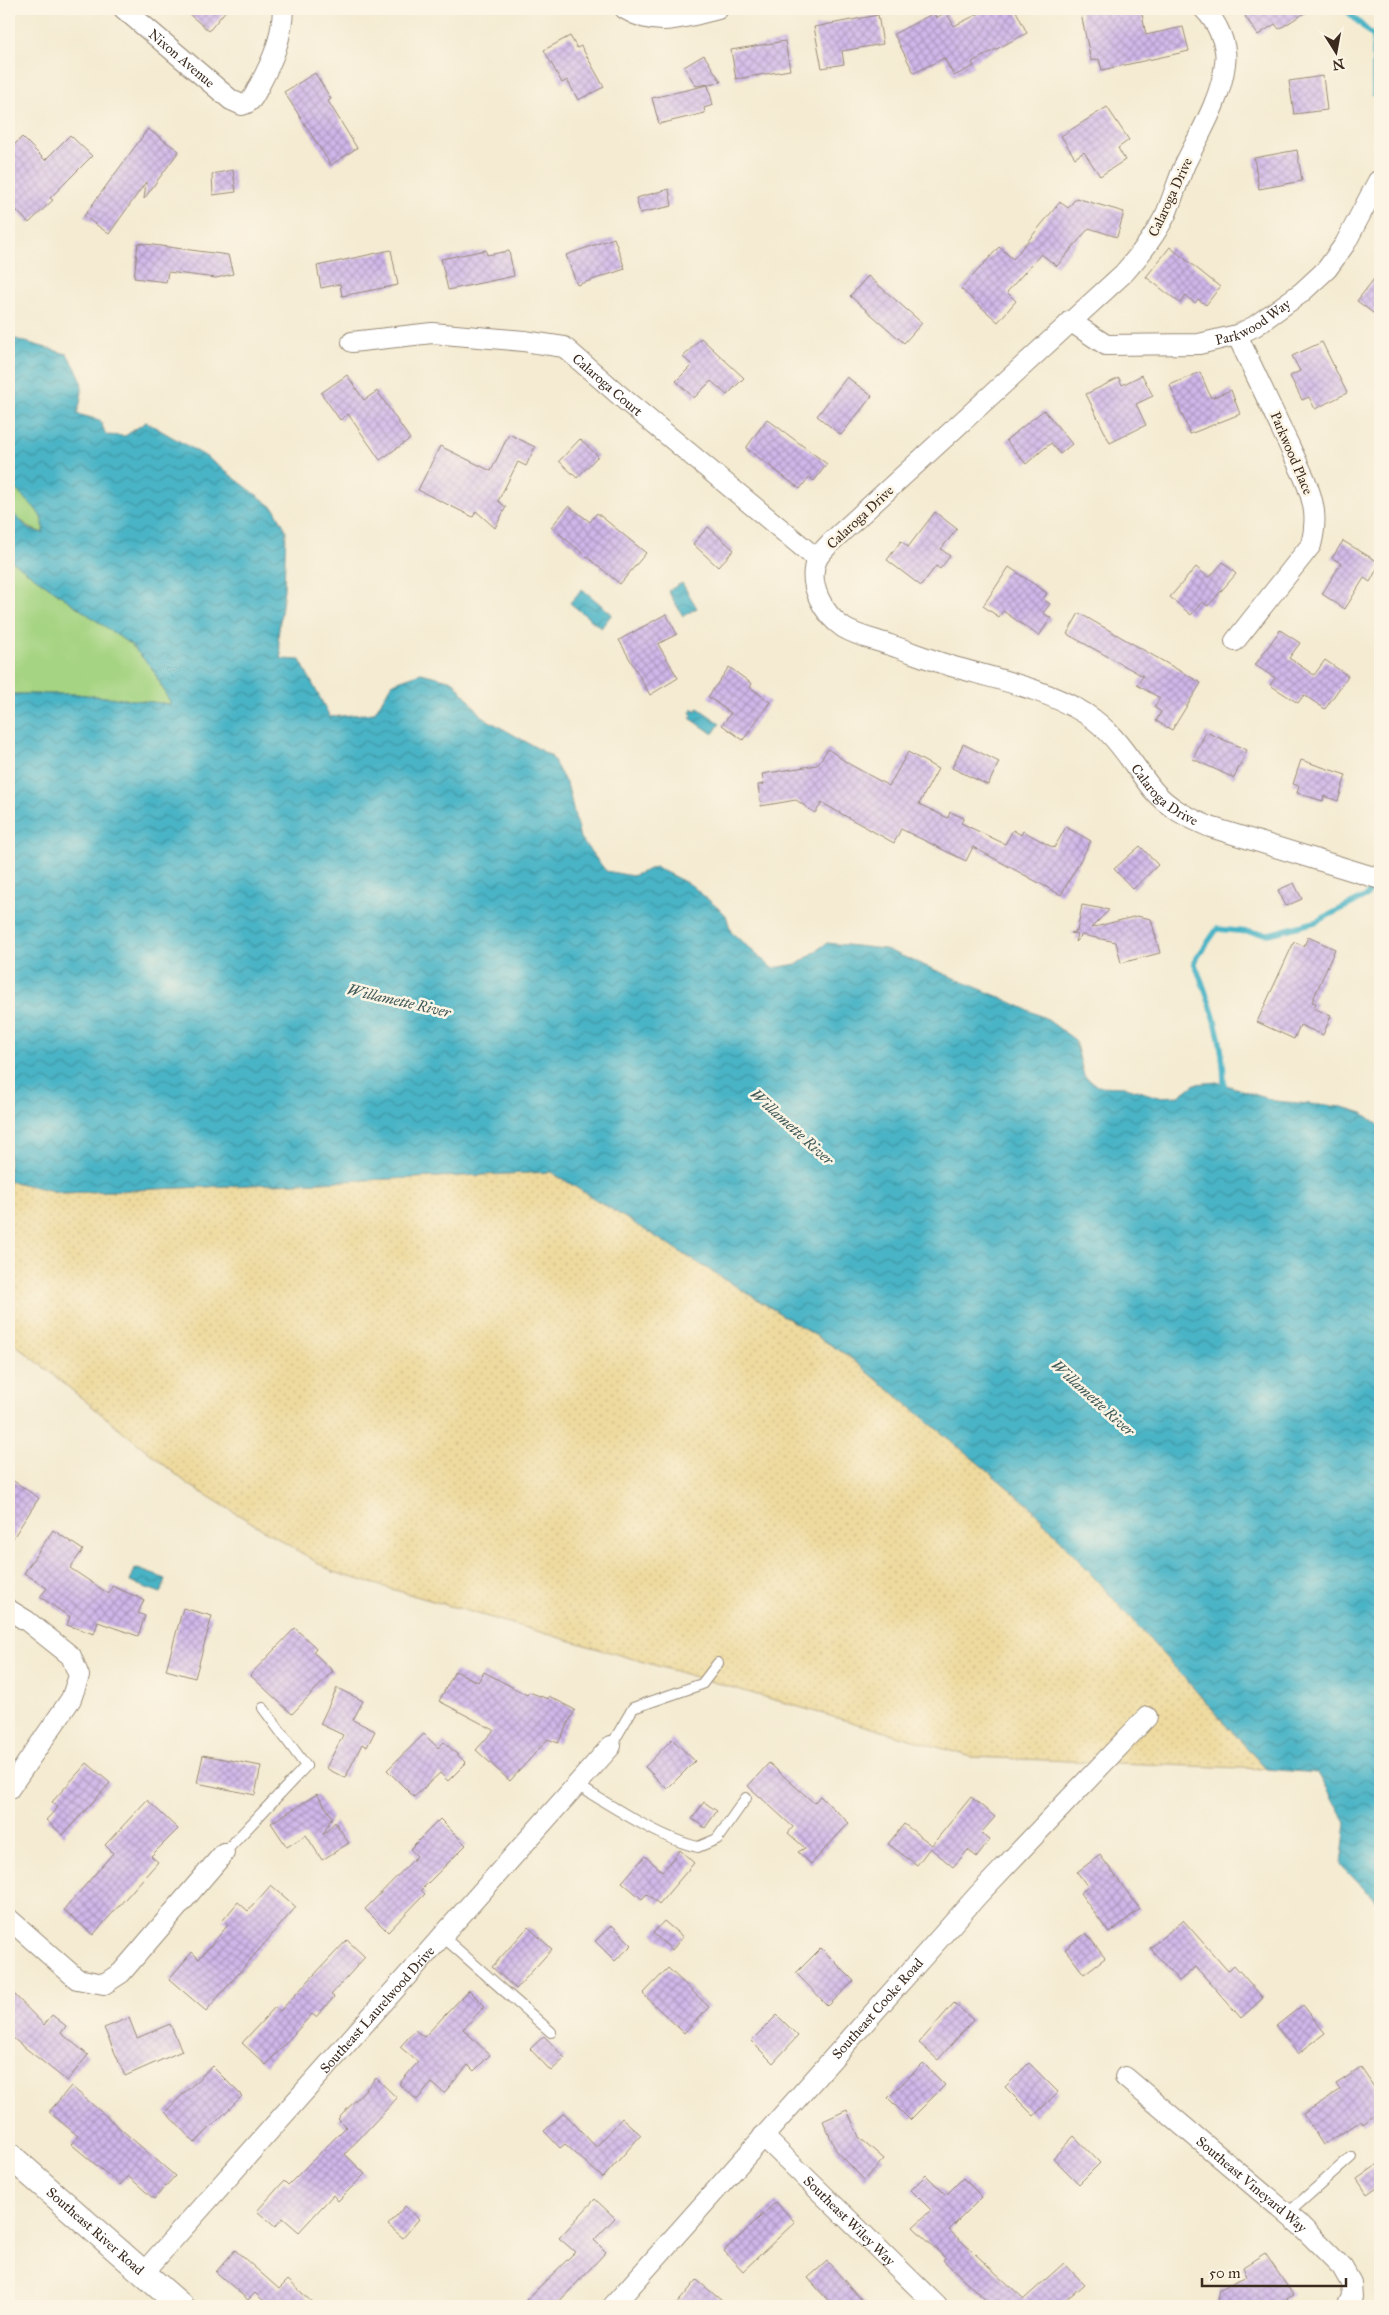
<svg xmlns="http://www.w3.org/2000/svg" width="1389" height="2315" viewBox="0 0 1389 2315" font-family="'IM FELL Great Primer',serif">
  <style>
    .grass { fill: #a5d482; stroke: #707f50 }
    .sand { fill: url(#sand-dots); stroke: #94825e }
    .water { fill: url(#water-waves); stroke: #426f72 }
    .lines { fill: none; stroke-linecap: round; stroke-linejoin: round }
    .stream { stroke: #49b4c6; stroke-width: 5.5 }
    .building { fill: url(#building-cross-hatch) }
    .service-casing { stroke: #988a78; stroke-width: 12 }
    .minor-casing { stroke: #988a78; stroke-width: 22 }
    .tertiary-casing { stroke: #988a78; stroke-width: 27 }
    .service { stroke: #fff; stroke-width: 10 }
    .minor { stroke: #fff; stroke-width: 20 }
    .tertiary { stroke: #fff; stroke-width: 25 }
    .labels { text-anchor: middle; stroke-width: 5; stroke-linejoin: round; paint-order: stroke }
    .street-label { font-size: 14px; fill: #3b2a1e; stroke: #fcf5e5 }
    .water-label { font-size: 15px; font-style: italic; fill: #405a59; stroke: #fcf5e5 }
  </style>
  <defs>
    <pattern id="sand-dots" width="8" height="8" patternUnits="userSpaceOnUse" patternTransform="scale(1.25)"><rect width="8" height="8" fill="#eeda9e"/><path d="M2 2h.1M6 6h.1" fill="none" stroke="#cdbb88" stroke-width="1.8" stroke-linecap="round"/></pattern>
    <pattern id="water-waves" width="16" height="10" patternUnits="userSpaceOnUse" patternTransform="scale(1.25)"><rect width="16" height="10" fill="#49b4c6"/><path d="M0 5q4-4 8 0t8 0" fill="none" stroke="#3e93a0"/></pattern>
    <pattern id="building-cross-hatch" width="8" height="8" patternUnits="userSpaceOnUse" patternTransform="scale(1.25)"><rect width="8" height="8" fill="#d0b7ea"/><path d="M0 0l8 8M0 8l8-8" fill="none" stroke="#aa95bd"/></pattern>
  </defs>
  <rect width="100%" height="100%" fill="#fcf5e5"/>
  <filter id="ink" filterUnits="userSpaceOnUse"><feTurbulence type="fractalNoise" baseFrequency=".02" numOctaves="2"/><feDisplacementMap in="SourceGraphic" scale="10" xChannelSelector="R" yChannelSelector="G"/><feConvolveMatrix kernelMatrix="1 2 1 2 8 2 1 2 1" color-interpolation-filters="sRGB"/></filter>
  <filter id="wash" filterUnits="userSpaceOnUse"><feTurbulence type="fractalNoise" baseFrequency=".0096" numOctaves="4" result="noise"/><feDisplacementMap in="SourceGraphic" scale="20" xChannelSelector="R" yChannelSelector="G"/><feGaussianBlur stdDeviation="1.12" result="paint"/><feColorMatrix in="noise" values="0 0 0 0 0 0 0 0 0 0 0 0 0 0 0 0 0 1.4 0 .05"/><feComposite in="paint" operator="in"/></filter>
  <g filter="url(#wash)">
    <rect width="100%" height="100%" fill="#f4ebd2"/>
    <g class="grass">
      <path d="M9,481C20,498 46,508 43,533C25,528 24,520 9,513Z"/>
      <path d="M9,559L131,645L152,668L171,704L76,694H9Z"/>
    </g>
    <path class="sand" d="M551,1172L847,1355L1029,1505L1266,1769L972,1757L333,1572L188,1484L9,1339V1181L63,1193Z"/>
    <g class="water">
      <path d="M9,337L67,354C83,379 86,384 77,414L100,420L106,435L125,436L146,422L205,456L274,508L286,530L284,589L278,637L282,659L300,660L330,717L374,713L393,683L421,673L453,681L484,718L551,756L568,787L580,838L606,871L632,876L655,867L691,885L726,915L731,932L772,968L798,964L827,943L885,949L1004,999L1045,1018L1075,1040L1084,1076L1097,1086L1126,1087L1158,1097L1179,1096L1195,1084L1217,1082L1275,1101L1343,1107L1363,1113L1380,1126V1905L1341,1865L1346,1823L1318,1773L1266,1769L1029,1505L847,1355L551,1172L63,1193L9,1181V694H76L171,704L152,668L131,645L9,559V513L16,516L29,529L43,533C47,509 19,498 9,481Z"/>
      <path d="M682,583L697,608L683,616L668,591Z"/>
      <path d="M582,589L612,614L601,628L570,603Z"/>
      <path d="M693,708L696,711L698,708L720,723L713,734L690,718L693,715L690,713Z"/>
      <path d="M135,1568L166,1579L161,1593L130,1582Z"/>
    </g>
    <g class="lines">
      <g class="stream">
        <path d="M1345,9L1374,37V94L1380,97"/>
        <path d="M1224,1085C1224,1039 1211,1004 1194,962L1217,929L1269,934L1315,922L1367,896L1369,892"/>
      </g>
    </g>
    <g id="blocks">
      <g class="building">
        <path d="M183,9H227L209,31Z"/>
        <path d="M988,9H1015L1027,33L972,62L974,66L954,76L944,58L914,73L894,34L934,13L936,18L946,12L954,26Z"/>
        <path d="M1080,9H1141L1146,35L1183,27L1189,51L1102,70L1099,59L1091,61Z"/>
        <path d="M1256,9H1311L1279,29L1275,24L1258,35L1245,16Z"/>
        <path d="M878,15L883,44L842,51L844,64L822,68L814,27Z"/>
        <path d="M570,36L577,48L581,46L604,87L578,100L567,80L562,83L544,50Z"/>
        <path d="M785,41L790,70L736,79L731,50Z"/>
        <path d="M704,55L721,82L696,86L684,67Z"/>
        <path d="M315,73L331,99L328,101L357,148L331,165L284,92Z"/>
        <path d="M1323,76L1327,110L1294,114L1289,81Z"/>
        <path d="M708,85L713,105L704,108L705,113L659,124L652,98Z"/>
        <path d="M1107,107L1129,140L1118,148L1125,160L1100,176L1084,152L1075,158L1061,136Z"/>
        <path d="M148,129L179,151L144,199L146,182L109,234L84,216Z"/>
        <path d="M70,135L92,156L50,198L53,200L29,223L9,203V150L22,137L45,160Z"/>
        <path d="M1297,150L1302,181L1259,189L1254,158Z"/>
        <path d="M233,170L236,192L213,195L212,174Z"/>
        <path d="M669,189L672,206L640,213L636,198Z"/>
        <path d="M1076,198L1124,212L1117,237L1089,228L1057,266L1041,254L1007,292L1016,301L998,322L961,289L999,247L1013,259L1060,202L1068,208Z"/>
        <path d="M614,238L625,269L577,285L566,255Z"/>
        <path d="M138,243L228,255L233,274L216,278L168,272L166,282L134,278Z"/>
        <path d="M1170,247L1220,287L1206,305L1198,299L1195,303L1186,296L1180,303L1146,277Z"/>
        <path d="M391,250L398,285L342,296L340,284L321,288L317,266Z"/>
        <path d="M486,250L487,255L509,251L514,276L448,290L441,259Z"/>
        <path d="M1380,271V318L1357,301Z"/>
        <path d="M868,276L922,323L904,343L850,296Z"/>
        <path d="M701,338L744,378L727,395L711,381L694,398L676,381L692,365L683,357Z"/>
        <path d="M1322,342L1347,393L1315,409L1309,397L1302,400L1290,376L1300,371L1292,356Z"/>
        <path d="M1200,372L1211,398L1231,390L1240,414L1190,434L1170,385Z"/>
        <path d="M347,375L364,400L377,391L410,439L380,460L348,414L340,420L321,393Z"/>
        <path d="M1142,375L1153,396L1136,404L1146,425L1110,443L1086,394L1119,378L1122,385Z"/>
        <path d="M847,377L872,396L841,435L817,416Z"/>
        <path d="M1044,410L1072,444L1060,454L1051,443L1026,464L1006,440Z"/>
        <path d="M767,419L827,464L814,481L809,477L800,489L746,448Z"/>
        <path d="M509,434L535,447L526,466L518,462L498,501L506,507L495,528L476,511L473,517L418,490L440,446L491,471Z"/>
        <path d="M580,439L598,456L577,478L559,461Z"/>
        <path d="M569,506L590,522L597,513L646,553L620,584L551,527Z"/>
        <path d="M935,512L957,529L941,549L950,556L940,569L936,566L921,586L887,560L901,541L908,547Z"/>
        <path d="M708,527L734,550L718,567L693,544Z"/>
        <path d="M1343,541L1380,563L1370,582L1364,578L1345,609L1322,594L1341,563L1332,558Z"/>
        <path d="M1223,562L1236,574L1208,606L1202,602L1191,615L1170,597L1196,567L1209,578Z"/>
        <path d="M1009,567L1047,593L1043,599L1050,604L1043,613L1051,618L1039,636L1003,611L999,617L983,606Z"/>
        <path d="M1079,613L1201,683L1172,730L1156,721L1161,712L1154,707L1160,698L1137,685L1143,676L1067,634Z"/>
        <path d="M666,614L677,634L658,644L678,678L650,695L619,640Z"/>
        <path d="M1280,630L1300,643L1289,658L1314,675L1325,660L1348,676L1325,709L1304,695L1298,703L1270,685L1275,678L1255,665Z"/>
        <path d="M729,667L752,684L750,687L770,702L743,740L722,725L731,713L708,697Z"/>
        <path d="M1206,732L1247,750L1234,778L1193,759Z"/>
        <path d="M963,744L999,762L988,785L952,768Z"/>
        <path d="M828,749L849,764L889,786L908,752L938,769L919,804L948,818L950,812L964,818L961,823L1005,844L1013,830L1021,835L1023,831L1054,848L1066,827L1091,841L1061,895L973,847L966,861L901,829L894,843L822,803L815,813L796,800L761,806L758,785L764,784L762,774L817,765Z"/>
        <path d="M1301,760L1346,775L1338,801L1324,796L1323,801L1297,793L1299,786L1293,784Z"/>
        <path d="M1140,846L1158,865L1133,889L1114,869Z"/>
        <path d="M1294,883L1302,899L1286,906L1278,890Z"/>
        <path d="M1082,905L1109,910L1091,928L1137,916L1151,919L1160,953L1121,963L1116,942L1082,935L1075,942L1077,934L1070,933L1077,931Z"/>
        <path d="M1308,937L1335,949L1312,1002L1316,1003L1314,1008L1331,1016L1323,1035L1300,1025L1294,1039L1257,1022L1294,942L1304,946Z"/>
        <path d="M9,1478L39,1498L9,1544Z"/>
        <path d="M53,1530L83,1550L70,1568L109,1594L112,1586L144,1600L138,1613L145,1616L138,1636L98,1622L94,1634L67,1625L70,1617L40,1597L47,1588L24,1573Z"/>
        <path d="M183,1608L212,1616L195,1678L166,1670Z"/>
        <path d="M295,1628L316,1648L313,1652L333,1671L292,1714L250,1675Z"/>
        <path d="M455,1671L478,1682L484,1672L527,1695L529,1692L548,1699L549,1696L575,1710L558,1743L548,1739L510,1781L476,1750L494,1730L439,1701Z"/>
        <path d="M337,1688L363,1701L353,1720L375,1731L367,1747L362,1744L345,1778L326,1768L343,1735L320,1724Z"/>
        <path d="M424,1734L438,1748L444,1742L466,1763L448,1781L440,1773L414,1797L387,1770Z"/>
        <path d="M672,1739L695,1761L667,1789L645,1767Z"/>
        <path d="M203,1755L261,1766L255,1795L197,1783Z"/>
        <path d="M87,1763L110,1783L63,1835L46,1820L58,1807L52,1802Z"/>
        <path d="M769,1763L814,1803L820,1796L849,1823L811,1864L798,1852L805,1848L788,1833L793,1827L748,1786Z"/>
        <path d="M317,1794L332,1817L323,1835L335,1822L349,1843L322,1860L306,1835L287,1847L271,1823Z"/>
        <path d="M971,1797L995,1817L981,1833L990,1840L977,1857L968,1850L953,1867L930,1848L917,1865L888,1844L904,1824L932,1845Z"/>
        <path d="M147,1800L178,1829L151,1856L158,1862L93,1935L64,1910L113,1853L105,1845Z"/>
        <path d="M704,1802L717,1811L705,1828L692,1819Z"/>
        <path d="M440,1819L466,1845L421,1890L425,1894L388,1932L365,1909L417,1856L410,1849Z"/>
        <path d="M680,1850L694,1863L659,1904L647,1894L642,1899L622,1882L645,1856L662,1871Z"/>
        <path d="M1100,1855L1140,1909L1109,1933L1080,1893L1088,1887L1077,1872Z"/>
        <path d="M271,1885L296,1907L206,2011L169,1979L192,1952L199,1959L228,1925L223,1920L238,1902L248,1911Z"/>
        <path d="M1183,1920L1228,1971L1234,1965L1263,1998L1241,2018L1196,1967L1179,1981L1150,1948Z"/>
        <path d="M664,1921L683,1937L672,1950L653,1933Z"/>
        <path d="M612,1925L632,1945L615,1961L595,1941Z"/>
        <path d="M528,1927L552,1949L516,1989L492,1967Z"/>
        <path d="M1086,1933L1105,1958L1084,1974L1065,1949Z"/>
        <path d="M347,1940L365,1957L331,1995L334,1997L316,2017L312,2014L266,2065L242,2043L275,2007L280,2011Z"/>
        <path d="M821,1948L854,1981L828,2006L796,1973Z"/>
        <path d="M668,1968L709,2007L684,2033L643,1994Z"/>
        <path d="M9,1989L44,2025L52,2015L66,2026L61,2033L88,2055L67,2081L9,2035Z"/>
        <path d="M469,1990L485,2006L463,2029L490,2055L474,2071L468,2065L444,2093L432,2083L417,2100L399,2084L418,2062L400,2047L415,2030L424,2037Z"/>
        <path d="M954,2003L973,2020L938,2060L919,2043Z"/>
        <path d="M1303,2005L1325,2033L1298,2054L1276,2026Z"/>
        <path d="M777,2015L798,2036L773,2063L751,2041Z"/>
        <path d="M129,2018L137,2038L170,2024L182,2051L125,2076L104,2028Z"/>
        <path d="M544,2036L565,2058L551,2071L530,2049Z"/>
        <path d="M923,2063L945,2085L910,2120L888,2098Z"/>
        <path d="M1029,2063L1058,2092L1034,2116L1005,2087Z"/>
        <path d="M212,2066L242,2096L195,2143L165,2112Z"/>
        <path d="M1361,2068L1380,2096V2112L1363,2124L1361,2121L1323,2145L1303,2114L1340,2090L1336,2084Z"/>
        <path d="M376,2078L397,2098L345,2154L365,2174L338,2201L333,2195L299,2232L283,2218L275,2227L257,2211L284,2181L288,2185L346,2127L338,2119Z"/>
        <path d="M71,2086L175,2176L154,2199L128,2176L120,2185L71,2144L78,2136L49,2112Z"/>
        <path d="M847,2110L859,2137L884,2159L864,2180L836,2150L823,2121Z"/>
        <path d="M564,2113L596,2147L622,2118L641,2135L603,2178L565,2144L560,2148L544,2131Z"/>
        <path d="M1074,2136L1100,2163L1079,2184L1053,2158Z"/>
        <path d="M1380,2163V2185L1367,2194L1357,2179Z"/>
        <path d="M926,2175L946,2195L963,2178L982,2197L949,2230L1024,2299L1064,2263L1084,2284L1059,2306H992L943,2260L945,2258L913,2227L931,2210L911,2190Z"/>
        <path d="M595,2199L615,2218L594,2240L606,2252L555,2306H520L575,2252L559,2238Z"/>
        <path d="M776,2202L795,2222L743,2271L724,2251Z"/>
        <path d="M405,2206L419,2219L403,2238L388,2225Z"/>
        <path d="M235,2250L279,2289L288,2280L316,2306H263L266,2303L255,2293L248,2300L216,2272Z"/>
        <path d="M1265,2253L1293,2295L1276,2306H1217L1220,2289L1247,2277L1243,2267Z"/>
        <path d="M827,2261L867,2306H833L808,2278Z"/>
        <path d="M697,2280L728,2306H675Z"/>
      </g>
    </g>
  </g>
  <g filter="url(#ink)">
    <use href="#blocks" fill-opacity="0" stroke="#988a78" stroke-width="1"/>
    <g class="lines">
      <g class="service-casing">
        <g id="service">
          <path d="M611,1746L633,1708L702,1684L718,1663"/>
          <path d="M577,1785C610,1805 661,1839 698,1847L717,1839L746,1798"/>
          <path d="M224,1853L306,1766L263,1708"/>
          <path d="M442,1936L551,2032"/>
          <path d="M1287,2214L1351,2157"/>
        </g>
      </g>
      <g class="minor-casing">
        <g id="minor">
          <path id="s1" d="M124,9L231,100L242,105C252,103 255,94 259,86C273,60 282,38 283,9"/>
          <path d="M625,9C658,29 683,17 718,9"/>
          <path id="s2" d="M1204,9C1217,22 1228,45 1225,64C1221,99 1200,133 1185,164C1178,180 1173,197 1166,214C1155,236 1140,255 1124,273L831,542C827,547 820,553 817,559C806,584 824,615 844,628C857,636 876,640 890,645C911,652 931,660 951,666C996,679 1046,689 1086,714C1116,733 1132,764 1153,790C1168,808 1189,818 1210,827L1380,879"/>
          <path id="s3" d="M1070,321L1106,345L1199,344L1237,335L1255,326L1301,293L1327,269L1345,244L1378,181"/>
          <path id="s4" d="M352,342L432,333L524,341L564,347L625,400L817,559"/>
          <path d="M1235,641L1311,545C1318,519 1314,501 1304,477L1237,335"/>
          <path d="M9,1610L27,1621L71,1656L79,1676L71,1699L9,1789"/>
          <path d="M9,1919L77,1979L104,1984L121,1973L224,1853"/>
          <path id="s5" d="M1125,2077L1299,2224L1342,2267L1351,2283L1352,2297L1347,2306"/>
          <path id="s6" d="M763,2136L937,2306"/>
          <path id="s7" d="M144,2272L611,1746"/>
          <path id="s8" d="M613,2306L978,1895L1147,1717"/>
        </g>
      </g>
      <g class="tertiary-casing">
        <g id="tertiary">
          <path id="s9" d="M9,2155L181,2306"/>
        </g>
      </g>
      <use href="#service" class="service"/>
      <use href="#minor" class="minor"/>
      <use href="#tertiary" class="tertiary"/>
    </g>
  </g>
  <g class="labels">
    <g class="street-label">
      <text dy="5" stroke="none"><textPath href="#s1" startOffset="76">Nixon Avenue</textPath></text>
      <text transform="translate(1170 197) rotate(-65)" y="5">Calaroga Drive</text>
      <text dy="5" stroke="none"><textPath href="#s3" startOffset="195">Parkwood Way</textPath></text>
      <text dy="5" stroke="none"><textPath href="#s4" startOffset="271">Calaroga Court</textPath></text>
      <text transform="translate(1292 453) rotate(67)" y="5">Parkwood Place</text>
      <text transform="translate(860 517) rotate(-43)" y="5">Calaroga Drive</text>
      <text dy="5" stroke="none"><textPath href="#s2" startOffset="1166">Calaroga Drive</textPath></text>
      <text dy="5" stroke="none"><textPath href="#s7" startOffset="351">Southeast Laurelwood Drive</textPath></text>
      <text dy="5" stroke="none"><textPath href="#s8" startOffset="398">Southeast Cooke Road</textPath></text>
      <text dy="5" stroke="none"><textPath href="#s5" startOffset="166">Southeast Vineyard Way</textPath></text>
      <text dy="5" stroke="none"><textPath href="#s6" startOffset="121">Southeast Wiley Way</textPath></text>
      <text dy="5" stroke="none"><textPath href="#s9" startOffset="115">Southeast River Road</textPath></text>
    </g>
    <g class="water-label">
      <text transform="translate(399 1001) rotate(13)" y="5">Willamette River</text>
      <text transform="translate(792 1127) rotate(42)" y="5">Willamette River</text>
      <text transform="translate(1093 1398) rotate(42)" y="5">Willamette River</text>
    </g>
  </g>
  <rect width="1389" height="2315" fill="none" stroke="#fcf5e5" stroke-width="30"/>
  <g transform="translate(1336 52) rotate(169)" stroke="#fcf5e5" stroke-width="4" paint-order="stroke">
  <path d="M0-4L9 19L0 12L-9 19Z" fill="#3b2a1e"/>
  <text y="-8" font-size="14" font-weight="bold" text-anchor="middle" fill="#3b2a1e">N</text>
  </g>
  <path d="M1202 2278v8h144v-8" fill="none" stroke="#3b2a1e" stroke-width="2.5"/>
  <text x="1209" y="2278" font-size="15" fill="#3b2a1e" stroke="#fcf5e5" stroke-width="4" paint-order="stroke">50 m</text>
</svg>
